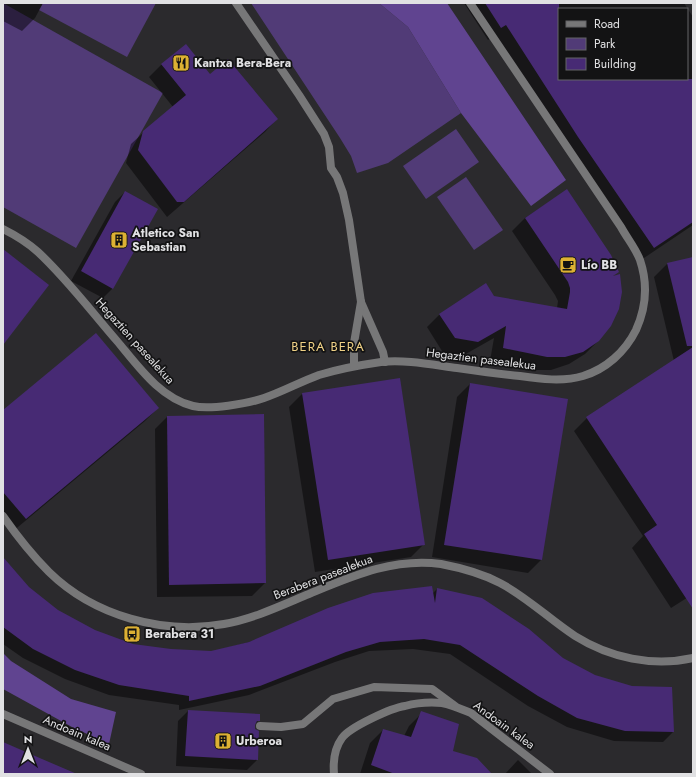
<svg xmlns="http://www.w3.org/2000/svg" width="696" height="777" viewBox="0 0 696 777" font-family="Jost,sans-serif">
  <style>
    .green { fill: #513b77 }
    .forest { fill: #604490 }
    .shadow { fill: #0007; fill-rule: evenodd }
    .building { fill: #472a74 }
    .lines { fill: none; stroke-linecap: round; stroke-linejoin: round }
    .lane { stroke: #777778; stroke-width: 8 }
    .street { stroke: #777778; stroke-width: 8 }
    .labels { text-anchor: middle; stroke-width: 3.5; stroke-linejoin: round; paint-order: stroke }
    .poi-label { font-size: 12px; font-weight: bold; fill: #e1e1e3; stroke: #131314; text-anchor: start }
    .street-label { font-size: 12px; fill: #e1e1e3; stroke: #131314 }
    .neighbourhood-label { font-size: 13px; letter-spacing: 1px; fill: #efd186; stroke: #131314 }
  </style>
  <rect width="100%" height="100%" fill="#2b2a2d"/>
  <g class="green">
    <path d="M3,3L163,93L76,248L3,207Z"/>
    <path d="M43,3H156L127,57L39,10Z"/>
    <path d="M251,3H379L408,27L461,113L388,163L357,173L351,156L340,138Z"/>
    <path d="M456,129L479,162L426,199L403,166Z"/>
    <path d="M466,177L503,230L474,250L437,197Z"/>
  </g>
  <g class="forest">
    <path d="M379,3H447L566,180L531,206L461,113L408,27Z"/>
    <path d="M3,653L11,661L71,699L116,712L109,744L72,727L3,689Z"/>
  </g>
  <g class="shadow">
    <path d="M3,3H43L35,18L22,31L3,21Z"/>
    <path d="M464,3H684L693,17V225L641,260L492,37L488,40ZM559,9H687V79H559Z"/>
    <path d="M162,64L277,119L265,132L167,217L126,163L131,144L144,132L173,107L149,77Z"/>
    <path d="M567,190L618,271L612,277L598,341L585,354L569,364L551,370H533L490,361L494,338L464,355L442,351L427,327L440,314L493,297L557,308L558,301L555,295L512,231L525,218Z"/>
    <path d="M125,192L113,288L103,298L71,281L115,202Z"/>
    <path d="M693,258V594L671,608L632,548L643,536L574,431L587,418L674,361L654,277L667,264Z"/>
    <path d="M470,384L541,560L528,573L432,557L457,397Z"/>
    <path d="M302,394L424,544L411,557L315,572L289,407Z"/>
    <path d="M158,408L145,421L12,532L3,520V411Z"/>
    <path d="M168,416L265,583L252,596L157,597L155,429Z"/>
    <path d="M3,559L28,588L57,611L95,631L132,645L171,650L211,652L432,594L437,589L563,659L673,732L663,742L614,741L567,727L528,706L450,654L413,649L369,651L335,662L249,695L179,710V705L109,695L65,679L23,658L3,644Z"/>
    <path d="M188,711L259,720L254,725L257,760L247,770L176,766L178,721Z"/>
    <path d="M422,713L451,752L490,774H360L370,743L383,730L404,736L409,726Z"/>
    <path d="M518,760L532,774H505Z"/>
  </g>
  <g class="building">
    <path d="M485,3H559V79H693V222L654,248L578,137L506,25L501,28Z"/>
    <path d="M186,44L210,74L228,59L278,119L184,202H177L138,150L143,131L186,95L161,64Z"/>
    <path d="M567,189L611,255L619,272L613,276L620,274L622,292L619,309L611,326L599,341L583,352L565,357H547L503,348L506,326L478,342L455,338L439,314L486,283L494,296L567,309L570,292V288L568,282L525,218Z"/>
    <path d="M125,191L158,209L113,289L81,271Z"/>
    <path d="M3,249L49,285L3,345Z"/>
    <path d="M693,257V346H687L667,263Z"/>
    <path d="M96,333L159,408L26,519L3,492V410Z"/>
    <path d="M693,347V609L644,534L657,525L586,417Z"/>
    <path d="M400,378L425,545L328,560L302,393Z"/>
    <path d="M470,383L568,399L542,560L444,545Z"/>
    <path d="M264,414L266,583L169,585L167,416Z"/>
    <path d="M3,557L29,587L58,610L95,630L133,644L171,649L211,651L249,642L328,608L373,593L432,586L435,603L437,588L482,598L529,629L563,658L595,675L632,686L672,687L674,732L625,731L577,718L538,696L460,645L424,639L380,642L346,652L260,686L189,701V696L119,685L75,670L33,649L3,627Z"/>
    <path d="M188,710L260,714V721H257L255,725V729L259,731L258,760L185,756Z"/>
    <path d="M421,711L459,724L453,751L477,758L492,774H395L371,765L383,729L411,737Z"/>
    <path d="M3,742L42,759L77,774H3Z"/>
  </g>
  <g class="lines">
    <path class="lane" d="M260,726L281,727L303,724L333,699L374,687L432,689L455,706"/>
    <g class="street">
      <path d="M236,3L299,95L324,134L329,147L331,168L337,177L343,193L349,220L361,302L383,352L385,362"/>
      <path d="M3,229C15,235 28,243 38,252C67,279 91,311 117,341C138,366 160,398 193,406C209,410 247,404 264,398C282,392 300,382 319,375C339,369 360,365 381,362C404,359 434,365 457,368C478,371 499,374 520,376C540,379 563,382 583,376C606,369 625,352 636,330C646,308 648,284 640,260C636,249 627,238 621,227L470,3"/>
      <path d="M354,366V343L361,302"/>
      <path d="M3,516C17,536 32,555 49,572C94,616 163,635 224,624C252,619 278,607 304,596C348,578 392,557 441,564C462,568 481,573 500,583C527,597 549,619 575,636C610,658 653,667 693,658"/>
      <path d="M3,714L141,774"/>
      <path d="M334,774C333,762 334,749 342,738C350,727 391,708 405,706C416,703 430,702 442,703C452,705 461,709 471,713L550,774"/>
    </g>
  </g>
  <defs>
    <g id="restaurant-square" transform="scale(0.9)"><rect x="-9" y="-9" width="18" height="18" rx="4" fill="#ddb133" stroke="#131314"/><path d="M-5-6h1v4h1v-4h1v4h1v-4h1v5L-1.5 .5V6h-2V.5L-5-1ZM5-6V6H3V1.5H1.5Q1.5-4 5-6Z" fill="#111"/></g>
    <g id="building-square" transform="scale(0.9)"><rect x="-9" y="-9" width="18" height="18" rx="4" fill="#ddb133" stroke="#131314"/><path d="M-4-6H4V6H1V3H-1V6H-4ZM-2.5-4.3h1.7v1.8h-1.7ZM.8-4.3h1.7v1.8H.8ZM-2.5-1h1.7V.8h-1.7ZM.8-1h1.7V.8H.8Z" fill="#111"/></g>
    <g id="cafe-square" transform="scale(0.9)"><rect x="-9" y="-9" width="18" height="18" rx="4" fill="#ddb133" stroke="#131314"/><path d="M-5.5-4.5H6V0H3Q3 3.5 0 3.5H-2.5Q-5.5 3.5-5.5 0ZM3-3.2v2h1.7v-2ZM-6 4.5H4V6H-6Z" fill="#111"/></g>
    <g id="bus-square" transform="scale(0.9)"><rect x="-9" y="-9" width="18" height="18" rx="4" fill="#ddb133" stroke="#131314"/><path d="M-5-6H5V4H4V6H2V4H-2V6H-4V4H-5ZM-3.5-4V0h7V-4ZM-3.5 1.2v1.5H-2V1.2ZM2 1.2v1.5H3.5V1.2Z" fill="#111"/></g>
  </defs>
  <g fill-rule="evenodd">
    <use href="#restaurant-square" x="181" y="63"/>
    <use href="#building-square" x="119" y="240"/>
    <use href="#cafe-square" x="568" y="265"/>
    <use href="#bus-square" x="132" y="634"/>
    <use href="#building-square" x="223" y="741"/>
  </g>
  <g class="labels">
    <g class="poi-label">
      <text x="194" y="67">Kantxa Bera-Bera</text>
      <text x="132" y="237">Atletico San<tspan x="132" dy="14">Sebastian</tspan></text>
      <text x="581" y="269">Lío BB</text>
      <text x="145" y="638">Berabera 31</text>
      <text x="236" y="745">Urberoa</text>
    </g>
    <g class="street-label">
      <text transform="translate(135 341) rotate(48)" y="4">Hegaztien pasealekua</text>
      <text transform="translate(481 359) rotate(7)" y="4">Hegaztien pasealekua</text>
      <text transform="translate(323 577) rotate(-21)" y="4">Berabera pasealekua</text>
      <text transform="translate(504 725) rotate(36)" y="4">Andoain kalea</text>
      <text transform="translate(77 733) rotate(23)" y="4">Andoain kalea</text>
    </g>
    <g class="neighbourhood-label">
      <text x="328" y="351">BERA BERA</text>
    </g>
  </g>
  <rect width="696" height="777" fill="none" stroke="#e1e1e3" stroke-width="8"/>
  <rect x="558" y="8" width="130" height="72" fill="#131314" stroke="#656567"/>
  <rect x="566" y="21" width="20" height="6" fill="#777778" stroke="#656567"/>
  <text x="594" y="28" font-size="12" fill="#e1e1e3">Road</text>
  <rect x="566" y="38" width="20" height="12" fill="#513b77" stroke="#656567"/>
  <text x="594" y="48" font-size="12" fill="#e1e1e3">Park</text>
  <rect x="566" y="58" width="20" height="12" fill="#472a74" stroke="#656567"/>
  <text x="594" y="68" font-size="12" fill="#e1e1e3">Building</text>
  <g transform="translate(28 749)" stroke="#131314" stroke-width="3" paint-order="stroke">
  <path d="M0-3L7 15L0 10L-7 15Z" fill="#e1e1e3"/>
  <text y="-6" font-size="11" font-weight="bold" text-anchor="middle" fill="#e1e1e3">N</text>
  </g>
</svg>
